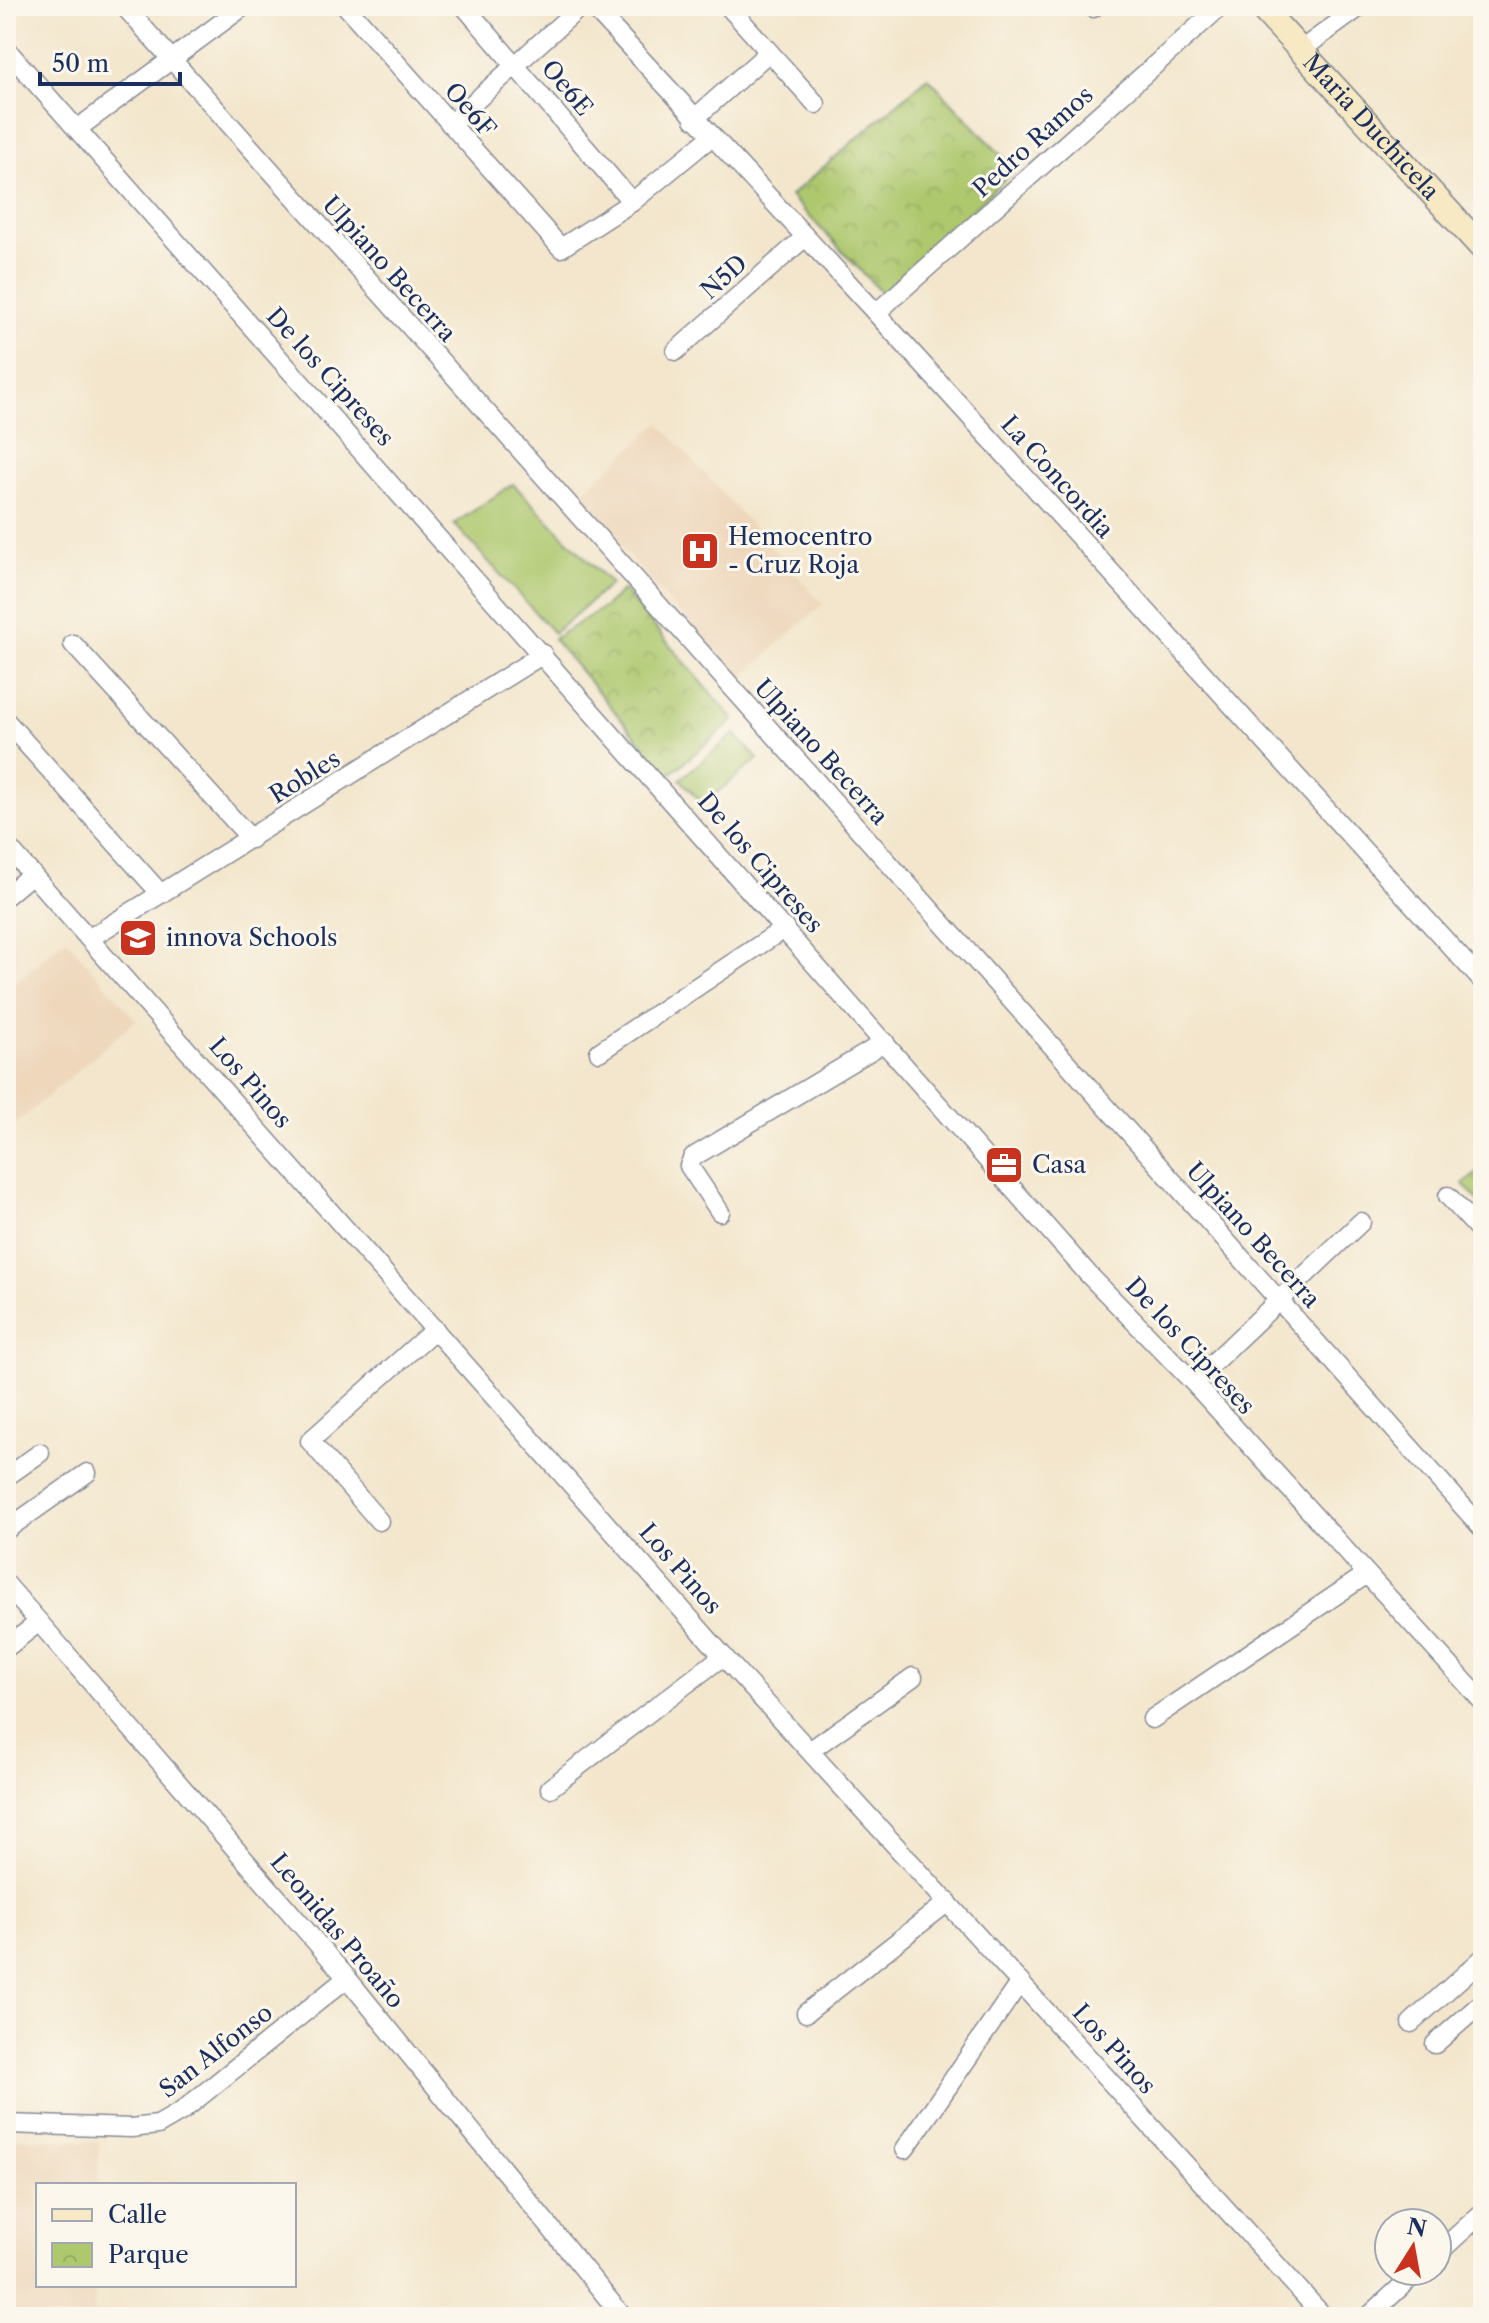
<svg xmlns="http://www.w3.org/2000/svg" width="1489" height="2323" viewBox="0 0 1489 2323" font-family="'Libre Caslon Text',serif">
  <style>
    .built { fill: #eed7bb }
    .park { fill: url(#park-crowns); stroke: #647c66; stroke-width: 2 }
    .garden { fill: #aec86e; stroke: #647c66; stroke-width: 2 }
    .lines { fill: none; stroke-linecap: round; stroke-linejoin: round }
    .street-casing { stroke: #878a95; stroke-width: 21 }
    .secondary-casing { stroke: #878a95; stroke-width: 27 }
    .street { stroke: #fff; stroke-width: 18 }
    .secondary { stroke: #f6e9c3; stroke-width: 24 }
    .labels { text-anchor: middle; stroke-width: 6; stroke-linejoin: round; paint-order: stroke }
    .street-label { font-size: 24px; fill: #1b2f5e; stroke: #fbf7ec }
    .poi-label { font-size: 24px; fill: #1b2f5e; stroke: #fbf7ec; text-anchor: start }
  </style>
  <defs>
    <pattern id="park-crowns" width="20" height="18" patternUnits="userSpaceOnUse" patternTransform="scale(2)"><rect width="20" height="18" fill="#aec86e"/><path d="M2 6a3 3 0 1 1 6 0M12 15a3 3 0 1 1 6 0" fill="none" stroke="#95ac62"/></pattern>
  </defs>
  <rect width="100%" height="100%" fill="#fbf7ec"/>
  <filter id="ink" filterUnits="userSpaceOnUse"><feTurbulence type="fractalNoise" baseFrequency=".0125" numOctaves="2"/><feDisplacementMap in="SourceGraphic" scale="16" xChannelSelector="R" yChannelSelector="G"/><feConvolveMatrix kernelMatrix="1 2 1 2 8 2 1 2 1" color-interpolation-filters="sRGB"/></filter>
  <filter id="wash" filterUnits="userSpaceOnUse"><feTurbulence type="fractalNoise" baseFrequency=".006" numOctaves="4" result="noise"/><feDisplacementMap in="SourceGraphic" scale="32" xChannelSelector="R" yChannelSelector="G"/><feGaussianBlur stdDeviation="1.8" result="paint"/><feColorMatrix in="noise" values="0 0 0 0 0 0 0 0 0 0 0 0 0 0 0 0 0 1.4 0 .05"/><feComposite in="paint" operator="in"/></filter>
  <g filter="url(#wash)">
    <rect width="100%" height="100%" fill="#f3e6cc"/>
    <g class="built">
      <path d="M659,423L823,604L740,679L576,498Z"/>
      <path d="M66,939L136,1020L6,1132V990Z"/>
      <path d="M6,2137L99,2142L98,2185H38V2285H95L94,2317H6Z"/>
    </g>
    <g class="park">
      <path d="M928,77L1015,170L882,293L790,196Z"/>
      <path d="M623,590L734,720L669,775L553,639L606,606Z"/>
      <path d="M1483,1169V1206L1463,1184Z"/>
    </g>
    <g class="garden">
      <path d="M513,484L611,584L554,633L454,524Z"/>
      <path d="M735,734L758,759L703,804L680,779Z"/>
    </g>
  </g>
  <g filter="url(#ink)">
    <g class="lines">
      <g class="street-casing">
        <g id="street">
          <path d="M124,6L1483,1529"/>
          <path d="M346,6L561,248L632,202L711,137"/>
          <path d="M464,6L632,202"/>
          <path d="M592,6L876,313L1483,982"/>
          <path d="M728,6L816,104"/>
          <path d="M1093,8L1095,6"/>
          <path d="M6,49L1089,1275L1193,1382L1483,1702"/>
          <path d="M1301,50L1361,6"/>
          <path d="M694,119L769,52"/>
          <path d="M450,124L581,6"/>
          <path d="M77,129L244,6"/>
          <path d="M876,313L1221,6"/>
          <path d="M676,351L804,238"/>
          <path d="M73,644L251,839"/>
          <path d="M6,721L161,894"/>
          <path d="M6,845L723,1656L1324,2317"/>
          <path d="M6,896L32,874"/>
          <path d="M90,938L543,654"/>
          <path d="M599,1052L785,928"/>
          <path d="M1448,1196L1483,1234"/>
          <path d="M720,1212L689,1166L693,1157L885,1042"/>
          <path d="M1193,1382L1361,1222"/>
          <path d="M6,1477L40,1453"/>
          <path d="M379,1521L310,1441L435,1329"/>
          <path d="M6,1530L87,1473"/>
          <path d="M6,1584L347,1978L623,2317"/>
          <path d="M6,1648L39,1622"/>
          <path d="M1152,1719L1367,1574"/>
          <path d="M811,1750L913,1677"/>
          <path d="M550,1788L723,1656"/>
          <path d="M806,2013L948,1902"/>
          <path d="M1411,2023L1483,1958"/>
          <path d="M1435,2044L1483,2002"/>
          <path d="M6,2124L131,2128L158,2125L182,2111L347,1978"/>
          <path d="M905,2149L1020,1982"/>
          <path d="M1437,2254L1483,2212"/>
          <path d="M1368,2317L1418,2271"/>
        </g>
      </g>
      <g class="secondary-casing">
        <g id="secondary">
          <path id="s1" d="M1260,6L1483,249"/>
        </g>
      </g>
      <use href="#street" class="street"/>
      <use href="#secondary" class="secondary"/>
    </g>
  </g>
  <defs>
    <g id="hospital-square" transform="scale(2)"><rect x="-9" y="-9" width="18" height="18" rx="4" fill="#c8321e" stroke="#fbf7ec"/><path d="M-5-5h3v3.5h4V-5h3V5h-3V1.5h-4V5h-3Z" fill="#fff"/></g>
    <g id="school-square" transform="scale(2)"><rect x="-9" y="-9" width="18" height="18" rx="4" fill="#c8321e" stroke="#fbf7ec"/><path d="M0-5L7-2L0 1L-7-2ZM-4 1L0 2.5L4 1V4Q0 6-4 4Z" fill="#fff"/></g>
    <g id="office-square" transform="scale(2)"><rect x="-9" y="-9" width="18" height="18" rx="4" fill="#c8321e" stroke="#fbf7ec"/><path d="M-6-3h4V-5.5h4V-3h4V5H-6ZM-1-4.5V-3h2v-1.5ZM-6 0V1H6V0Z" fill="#fff"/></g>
  </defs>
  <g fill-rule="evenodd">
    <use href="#hospital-square" x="700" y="551"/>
    <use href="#school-square" x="138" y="938"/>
    <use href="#office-square" x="1004" y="1165"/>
  </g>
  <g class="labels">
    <g class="street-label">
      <text transform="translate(567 88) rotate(50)" y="8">Oe6E</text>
      <text transform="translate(470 110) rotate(49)" y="8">Oe6F</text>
      <text dy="8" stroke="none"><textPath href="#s1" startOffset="164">Maria Duchicela</textPath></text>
      <text transform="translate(1033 142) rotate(-42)" y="8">Pedro Ramos</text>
      <text transform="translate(389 269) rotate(48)" y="8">Ulpiano Becerra</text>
      <text transform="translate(724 277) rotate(-42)" y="8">N5D</text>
      <text transform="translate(330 377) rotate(48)" y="8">De los Cipreses</text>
      <text transform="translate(1057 477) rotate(48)" y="8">La Concordia</text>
      <text transform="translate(821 752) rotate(48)" y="8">Ulpiano Becerra</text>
      <text transform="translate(305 777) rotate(-32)" y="8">Robles</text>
      <text transform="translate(760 863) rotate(49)" y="8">De los Cipreses</text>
      <text transform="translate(250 1083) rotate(49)" y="8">Los Pinos</text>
      <text transform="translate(1253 1235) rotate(48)" y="8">Ulpiano Becerra</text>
      <text transform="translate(1190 1346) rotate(47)" y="8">De los Cipreses</text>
      <text transform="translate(680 1569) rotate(49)" y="8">Los Pinos</text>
      <text transform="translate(337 1931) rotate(50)" y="8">Leonidas Proaño</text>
      <text transform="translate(1114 2049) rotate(48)" y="8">Los Pinos</text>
      <text transform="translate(216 2051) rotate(-38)" y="8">San Alfonso</text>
    </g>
    <g class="poi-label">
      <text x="728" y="545">Hemocentro<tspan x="728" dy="28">- Cruz Roja</tspan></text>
      <text x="166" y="946">innova Schools</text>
      <text x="1032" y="1173">Casa</text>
    </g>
  </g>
  <rect width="1489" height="2323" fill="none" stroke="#fbf7ec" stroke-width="32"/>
  <rect x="36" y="2183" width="260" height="104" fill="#fbf7ec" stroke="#a1a7b3" stroke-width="2"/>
  <rect x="52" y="2209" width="40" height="12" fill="#f6e9c3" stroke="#a1a7b3" stroke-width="2"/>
  <text x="108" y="2223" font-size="24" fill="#1b2f5e">Calle</text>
  <rect x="52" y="2243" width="40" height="24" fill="url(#park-crowns)" stroke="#a1a7b3" stroke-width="2"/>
  <text x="108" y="2263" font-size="24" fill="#1b2f5e">Parque</text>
  <g transform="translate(1413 2247) rotate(11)"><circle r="38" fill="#fbf7ec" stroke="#a1a7b3" stroke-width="2"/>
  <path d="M0-6L14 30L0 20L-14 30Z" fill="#c8321e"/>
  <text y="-12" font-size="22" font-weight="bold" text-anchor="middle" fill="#1b2f5e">N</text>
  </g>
  <path d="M40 72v12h140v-12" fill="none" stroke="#1b2f5e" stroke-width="4"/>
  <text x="52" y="72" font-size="24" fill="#1b2f5e" stroke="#fbf7ec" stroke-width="6" paint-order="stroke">50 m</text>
</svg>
